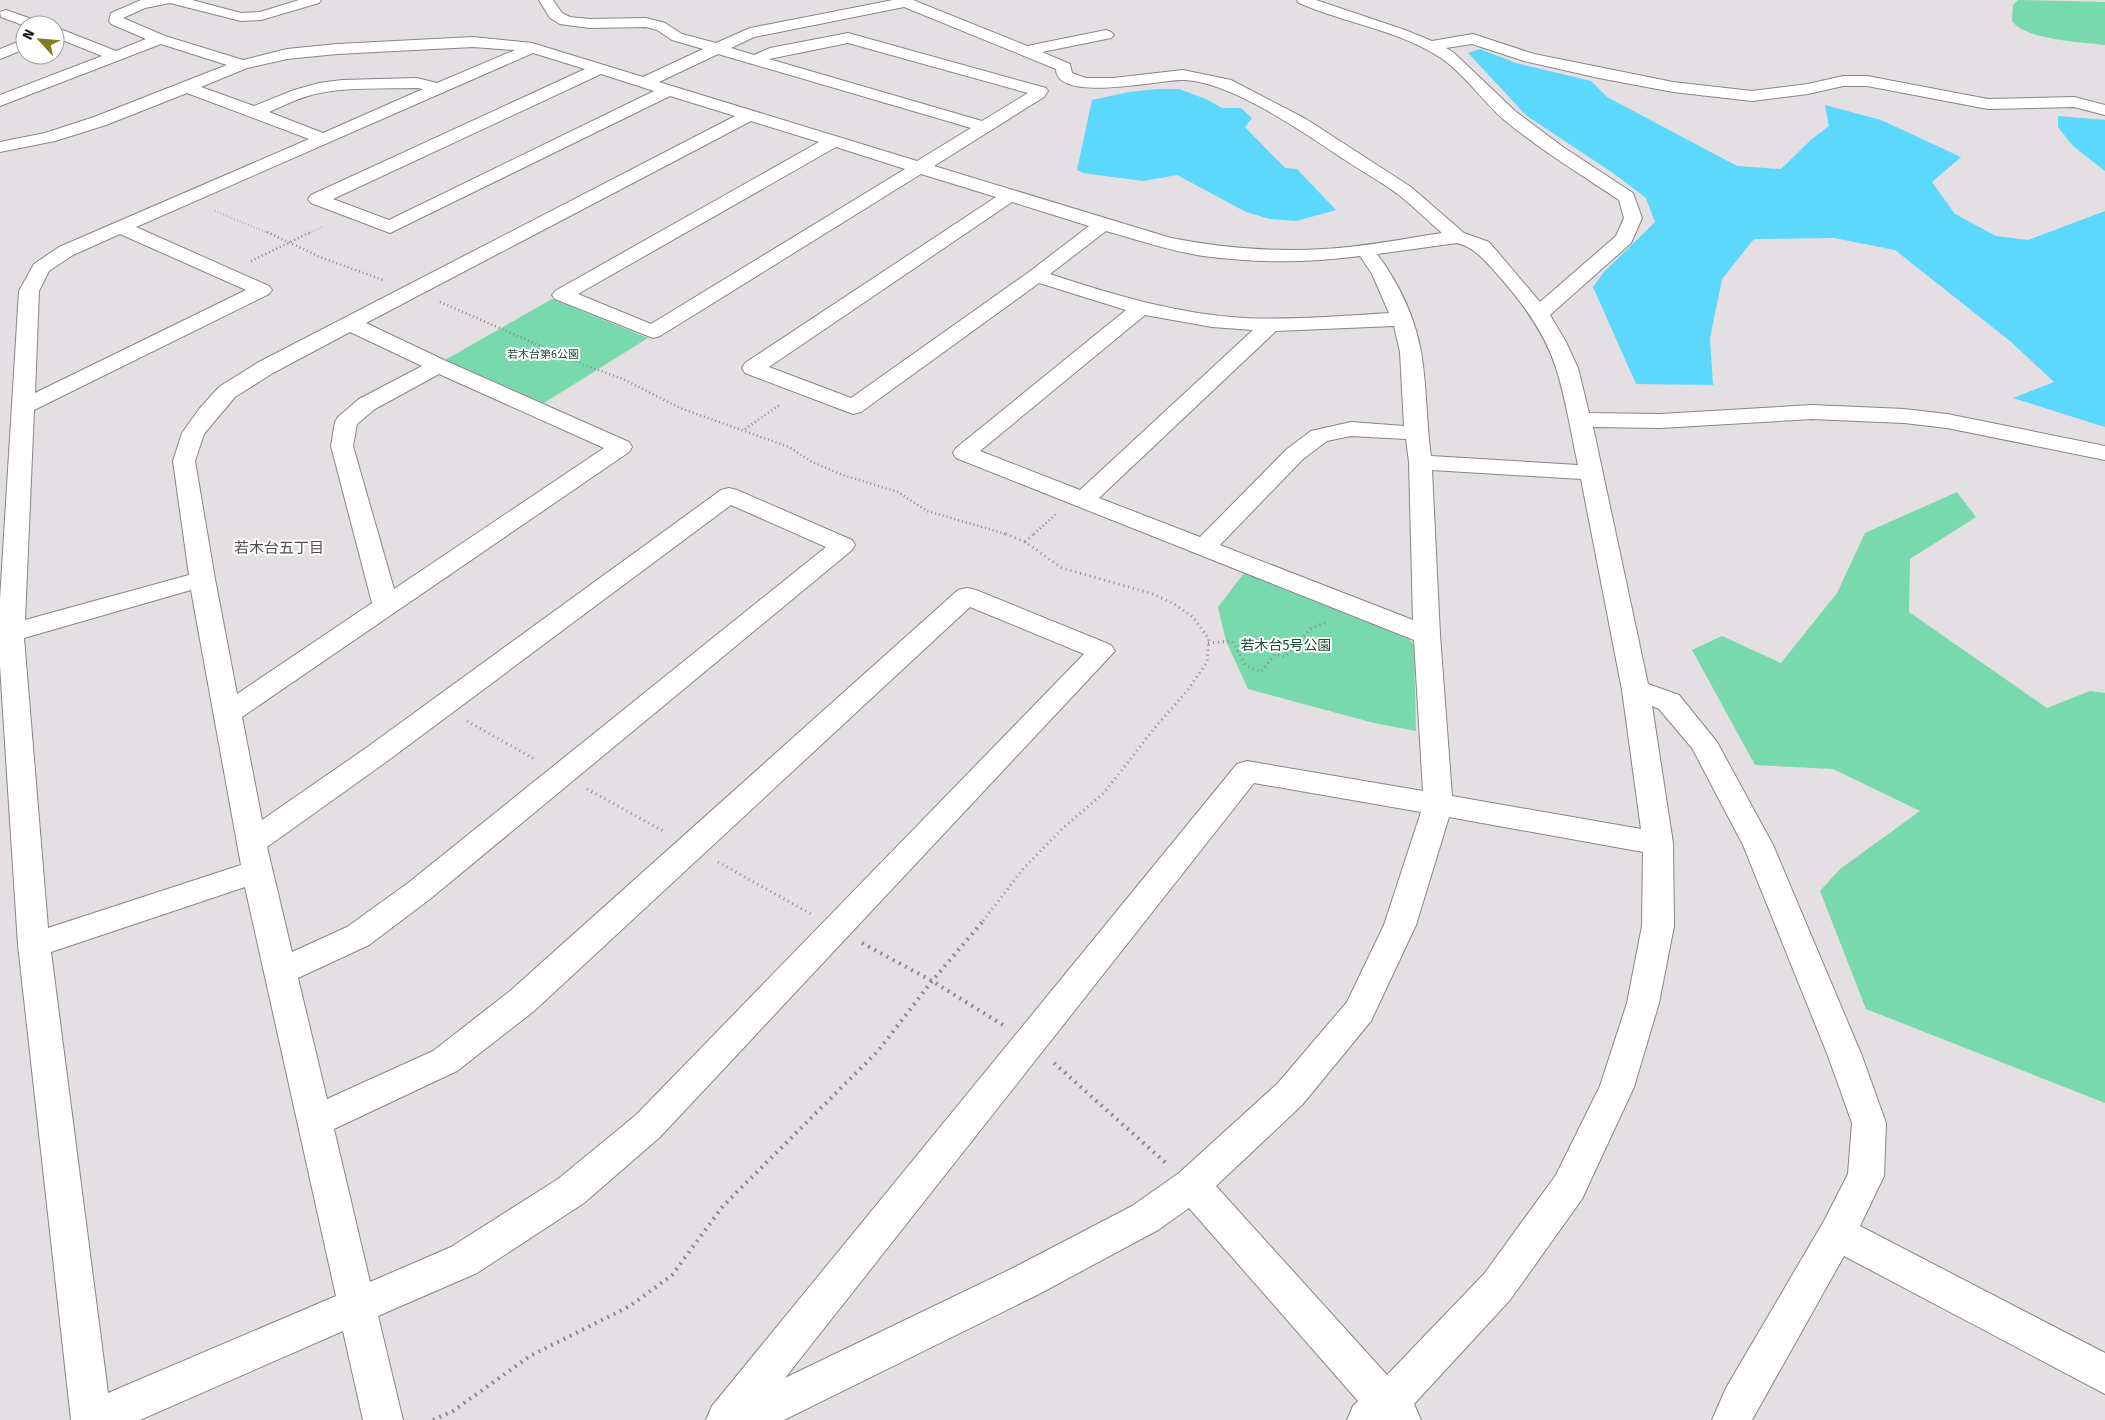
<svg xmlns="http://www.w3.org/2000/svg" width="2105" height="1420" viewBox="0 0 2105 1420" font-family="'Fira Sans','Noto Sans JP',sans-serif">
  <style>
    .green { fill: #78daac }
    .water { fill: #5bd8fb }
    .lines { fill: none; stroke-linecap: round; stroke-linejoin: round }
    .minor-casing { stroke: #898589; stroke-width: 2 }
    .path-far3 { stroke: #8e8b8e; stroke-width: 2; stroke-dasharray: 0.5 2.5; stroke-linecap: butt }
    .path-far2 { stroke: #8e8b8e; stroke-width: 2.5; stroke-dasharray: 1 3; stroke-linecap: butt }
    .path-far1 { stroke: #8e8b8e; stroke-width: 3; stroke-dasharray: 1 4; stroke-linecap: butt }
    .path { stroke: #8e8b8e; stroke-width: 4; stroke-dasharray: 2 5; stroke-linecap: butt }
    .minor { fill: #fff; fill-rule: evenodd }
    .labels { text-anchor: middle; stroke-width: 4; stroke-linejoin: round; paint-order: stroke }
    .far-park-label { font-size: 11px; fill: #1d4935; stroke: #fff }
    .park-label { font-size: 14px; fill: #1d4935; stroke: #fff }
    .neighbourhood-label { font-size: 15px; fill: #514e51; stroke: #fff }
  </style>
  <rect width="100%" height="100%" fill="#e3dfe3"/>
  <g class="green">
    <path d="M2018,0L2105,2V45C2083,42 2025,40 2012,21L2013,5Z"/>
    <path d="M552,299L648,338L544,403L445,360Z"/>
    <path d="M1957,492L1976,517L1910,559L1909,612L2047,708L2090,691L2105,693V1103L1866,1009L1820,891L1840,869L1920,811L1833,769L1755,765L1692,650L1722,636L1781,663L1837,593L1865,533Z"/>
    <path d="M1244,573L1407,637L1414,645L1416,731L1374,723L1248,689L1226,641L1218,607Z"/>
  </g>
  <g class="water">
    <path d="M1480,49L1516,63L1591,81L1607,97L1737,166L1781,169L1812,139L1829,126L1825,105L1881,120L1961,157L1932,182L1955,214L1996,236L2028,240L2105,211V427L2013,398L2054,382L2010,341L1895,250L1834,238L1754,239L1722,279L1710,338L1713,385L1636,384L1593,287L1604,272L1655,222L1646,198L1613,173L1527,116L1468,53Z"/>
    <path d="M1157,89H1179L1206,99L1222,108H1241L1252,118L1245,127L1285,168L1297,169L1336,210L1296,221L1270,219L1246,212L1177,175L1143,181L1083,173L1077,170L1092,100L1129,92Z"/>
    <path d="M2058,116L2105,120V171L2073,146L2058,127Z"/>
  </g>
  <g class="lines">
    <g class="minor-casing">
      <g id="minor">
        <path d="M141,0H192L241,13L260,12L299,0H321L319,3L261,20L241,21L170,3L145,8L123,18L165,36L243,60L287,49L337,44L473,37L532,43L643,77L703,49L672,40L657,30L646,27L589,28L560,24L550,18L539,0H553L562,13L570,17L589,19L646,18L665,23L682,34L716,43L750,28L893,0H913L1027,46L1106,30L1111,32L1114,35L1111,38L1042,52L1070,64L1072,73L1086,78H1113L1183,70L1231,80L1306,119L1411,187L1464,233L1489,242L1540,302L1616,236L1624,218L1619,200C1580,174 1539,149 1503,119C1483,101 1462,72 1441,58C1399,30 1344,23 1299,3L1297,0H1316L1405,30L1432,41L1473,34L1534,54L1673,82L1752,91L1808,84L1843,76H1867L1988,99L2074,97L2105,105V115L2074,107L1988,109L1867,86H1843L1808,94L1752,101L1673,92L1599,78L1524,61L1472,44L1446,48L1453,52L1515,111L1563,147L1633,193L1642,218L1631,243L1550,315L1566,342L1578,368L1589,413L1660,414L1812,405L1904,409L1947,414L2105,446V460L1947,428L1904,423L1812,419L1660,428L1593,427L1648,684L1679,695L1717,742L1773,845L1862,1056L1886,1123L1884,1176L1860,1226L2105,1353V1394L1844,1256L1752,1420H1712L1726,1388L1824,1221L1848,1174L1852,1123L1828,1056L1743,845L1692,748L1659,709L1652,706L1673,843L1674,926L1659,1003L1634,1087L1582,1199L1510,1300L1414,1404L1421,1420H1347L1353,1406L1358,1401L1189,1208L1158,1230L1039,1294L784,1420H706L712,1406L1237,764L1247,761L1423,791L1414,640L956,458L953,453L956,448L1126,310L1039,283L861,412L853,414L745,373L742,368L745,363L996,197L921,174L660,336L653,338L555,299L552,295L555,291L819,142L751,121L366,323L446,361L629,442L632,447L629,452L242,717L262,820L366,748L721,490L729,488L737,490L852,540L855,545L852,550L430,899L369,945L298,978L327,1099L433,1051L510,991L958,590L967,588L976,590L1111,645L1115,651L660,1137L584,1203L477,1273L378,1316L403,1420H363L343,1331L140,1420H71L18,945L0,665V600L19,291L34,264L59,247L309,139L187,93L106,125L55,141L0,152V142L45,133L94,117L227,65L161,44L0,106V95L102,56L55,37V27L116,51L146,39L111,24L109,21L111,13ZM904,7L1056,69C1056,104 1162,79 1183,80C1231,81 1304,133 1345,160C1363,172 1382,182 1399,195C1414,207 1428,221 1442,233C1403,239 1363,247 1324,249C1272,252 1222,248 1171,238L934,166L1044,97L1048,91L1046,88L848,33L770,48L754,55L731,48L754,37ZM848,43L1028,93L982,121L769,59ZM473,47L515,50L437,83L417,78L342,80L319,83L294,90L254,106L201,87L247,68L287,59L337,54ZM533,53L585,69L311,195L308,199L311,203L390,233L670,96L735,116L257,363L219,387L200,408L182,433L173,461L189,575L25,620L34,410L269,294L272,290L269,286L136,227ZM718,54L749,63L971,128L917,161L659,82ZM601,74L654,91L389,220L333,199ZM417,88L423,89L323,133L269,112C285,105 302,96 320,93C351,87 385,89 417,88ZM836,147L905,169L651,324L578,294ZM1012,202L1089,226L1029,272L851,398L769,367ZM1106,231C1138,240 1170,251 1203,256C1255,263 1307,263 1360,256L1372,274L1389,313C1341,316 1292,320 1244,318C1178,314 1113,295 1050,274ZM120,234L246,290L35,393L39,291L49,271L73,255ZM1457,243C1476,248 1485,261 1498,275C1522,302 1545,333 1556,368C1566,399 1571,433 1578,465L1431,456C1426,422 1427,385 1421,352C1415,317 1398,282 1377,254ZM1145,315L1212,327L1253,330L1080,490L980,451ZM1394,326L1400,352L1404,426L1351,422L1311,431L1287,449L1200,537L1099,498L1276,331ZM350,332L422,366L359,399L338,417L335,422L331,446L372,603L237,694L215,579L195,461L204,434L235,397L273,373ZM439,374L604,448L394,589L353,446L357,424L375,409ZM1351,436L1406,439L1409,462L1413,620L1220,545L1303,459L1327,441ZM1432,470L1581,479L1622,690L1641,829L1452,796L1440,635ZM731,505L826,547L408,883L347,927L292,952L267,847L386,762ZM191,590L241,865L48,928L24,638ZM970,607L1084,654L636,1115L558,1179L451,1247L370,1282L334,1129L457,1071L534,1011ZM1254,783L1421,812L1384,925L1347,1002L1278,1083L1179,1173L1132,1206L1013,1268L785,1378ZM1449,817L1643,852L1642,926L1627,1003L1600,1086L1556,1175L1484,1274L1387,1375L1216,1186L1302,1105L1371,1021L1416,925ZM245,887L336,1296L108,1393L51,952Z"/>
        <path d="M6,10L40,22L43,25L25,26L1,17L0,12Z"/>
        <path d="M25,39V49L0,59V49Z"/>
      </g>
    </g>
    <g class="path-far3">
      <path d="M215,211L270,234"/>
      <path d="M308,234L324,226"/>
    </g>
    <g class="path-far2">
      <path d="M267,232L320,257L383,280"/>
      <path d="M251,261L311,232"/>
      <path d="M440,302L582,364L623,379L680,408L789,447L812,462L843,475L898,492L927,511L1006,534"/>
      <path d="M745,429L781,404"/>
      <path d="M1034,534L1056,514"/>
    </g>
    <g class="path-far1">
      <path d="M1025,542L1035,533"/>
      <path d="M1208,643L1232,641L1246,666L1261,672L1275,654L1285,657L1310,629L1327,622"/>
      <path d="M467,721L536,760"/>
      <path d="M587,789L665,832"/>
      <path d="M718,862L811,914"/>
      <path d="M983,921L1023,869L1063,828L1104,793L1152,731L1187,691L1207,662L1209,639L1193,617L1174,604L1153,594L1062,568L1025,542L1003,533"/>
    </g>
    <g class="path">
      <path d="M862,943L932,981L1003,1025"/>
      <path d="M1054,1063L1167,1164"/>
      <path d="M433,1420L453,1411L530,1356L630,1306L672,1275L723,1206L878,1051L932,981L984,920"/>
    </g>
    <use href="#minor" class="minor"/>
  </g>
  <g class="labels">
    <g class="far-park-label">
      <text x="543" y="358">若木台第6公園</text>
    </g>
    <g class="park-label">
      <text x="1286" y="650">若木台5号公園</text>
    </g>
    <g class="neighbourhood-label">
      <text x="279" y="553">若木台五丁目</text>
    </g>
  </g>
  <g transform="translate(40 40) rotate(296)"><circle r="24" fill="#ffffff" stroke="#a4a3a4"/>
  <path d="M0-4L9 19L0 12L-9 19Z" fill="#7f7c23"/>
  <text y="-8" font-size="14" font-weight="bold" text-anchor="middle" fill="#1c1a1c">N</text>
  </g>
</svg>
